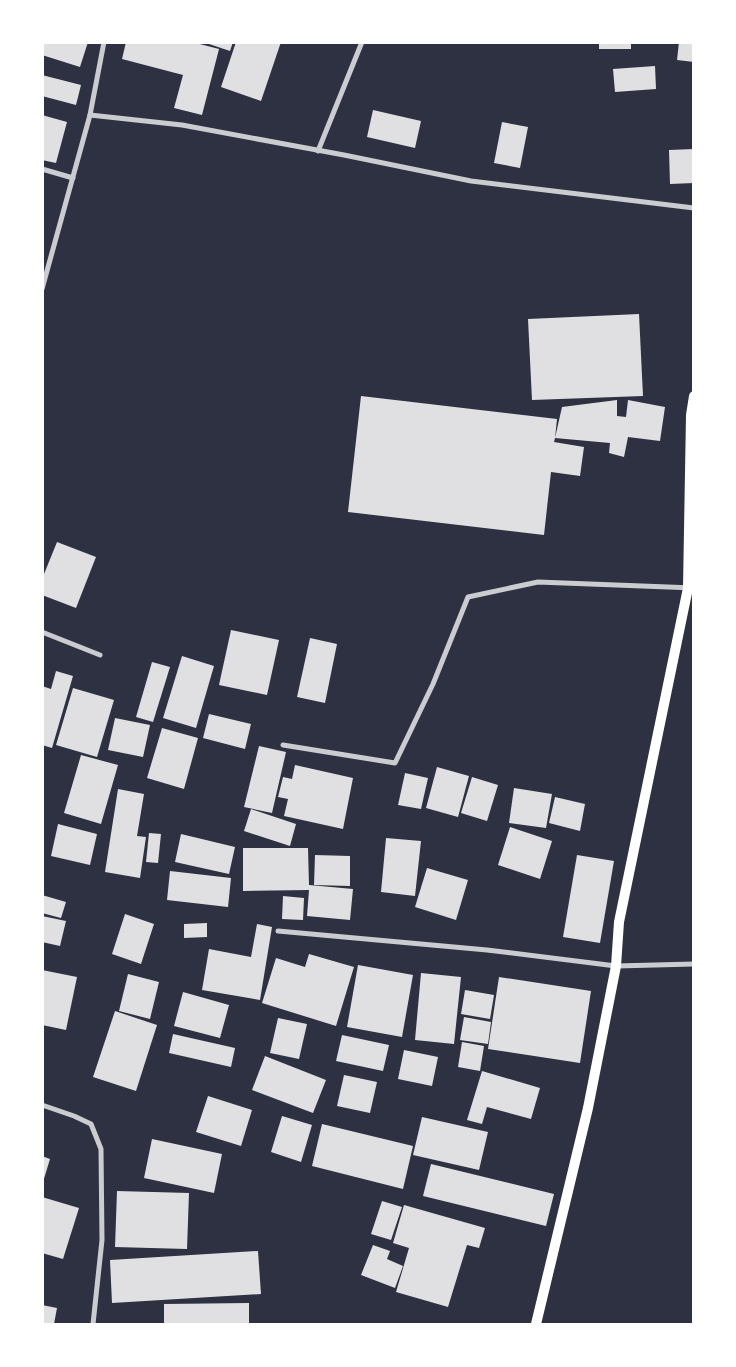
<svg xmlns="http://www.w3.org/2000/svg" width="736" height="1367" viewBox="0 0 736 1367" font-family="'Fira Sans',sans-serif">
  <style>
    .building { fill: #e0e0e3 }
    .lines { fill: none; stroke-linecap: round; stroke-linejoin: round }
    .minor { stroke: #caccd0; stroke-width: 5 }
    .secondary { stroke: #fff; stroke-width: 10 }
  </style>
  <rect width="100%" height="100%" fill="#2d3142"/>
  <g class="building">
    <path d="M42,42H88L80,67L42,55Z"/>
    <path d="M126,42H192L219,49L202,115L174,108L183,75L122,59Z"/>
    <path d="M203,42H233L230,51Z"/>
    <path d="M236,42H281L261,101L221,87Z"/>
    <rect x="599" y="42" width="32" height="7"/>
    <path d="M679,42H694V62L677,60Z"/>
    <path d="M655,66L656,89L615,92L613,69Z"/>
    <path d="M42,75L81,85L76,105L42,96Z"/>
    <path d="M373,110L421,121L415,148L367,137Z"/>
    <path d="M42,115L67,122L56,163L42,160Z"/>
    <path d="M502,122L528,127L520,168L494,163Z"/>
    <path d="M694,149V183L670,184L669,150Z"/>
    <path d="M639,314L643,396L532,400L528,319Z"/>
    <path d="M361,396L557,419L555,438L562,407L617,400V416L626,417L628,400L665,407L660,441L628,437L624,457L609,453L610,443L555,438L554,442L584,447L580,476L551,472L544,535L348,512Z"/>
    <path d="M57,542L96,557L76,608L42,595V579Z"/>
    <path d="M231,630L279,640L267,695L219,685Z"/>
    <path d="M310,638L337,644L325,703L297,697Z"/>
    <path d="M182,656L214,666L196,728L163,718Z"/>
    <path d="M152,662L170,667L153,722L136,717Z"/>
    <path d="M56,671L73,676L52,748L42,745V686L51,689Z"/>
    <path d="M73,688L114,700L97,757L56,745Z"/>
    <path d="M209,714L251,724L245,749L203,738Z"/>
    <path d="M115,718L150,725L143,757L108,750Z"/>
    <path d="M162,728L198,738L184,789L147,778Z"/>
    <path d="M259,746L286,752L272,813L244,807Z"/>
    <path d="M81,755L118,765L101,824L64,813Z"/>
    <path d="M295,765L353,778L343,829L284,816L288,799L278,797L283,777L292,779Z"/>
    <path d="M437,767L469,776L458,817L426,808Z"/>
    <path d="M405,773L428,778L421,809L398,805Z"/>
    <path d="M472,777L498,785L487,821L461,813Z"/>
    <path d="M514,788L552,794L546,828L509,823Z"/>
    <path d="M118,789L144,794L137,836L146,837L140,878L105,872Z"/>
    <path d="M555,797L585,804L580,831L549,823Z"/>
    <path d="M251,809L296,824L290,846L244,831Z"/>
    <path d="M58,824L97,834L90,865L51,856Z"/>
    <path d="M510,827L552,841L540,879L498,865Z"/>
    <path d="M149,833L161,834L158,863L146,862Z"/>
    <path d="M181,834L235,847L229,874L175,862Z"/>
    <path d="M386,838L421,841L415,896L381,892Z"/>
    <path d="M243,848H308L309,885L353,889L350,920L307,916L309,890L243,891Z"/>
    <path d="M315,855L350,856V886L314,885Z"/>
    <path d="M577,855L614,861L600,943L563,937Z"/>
    <path d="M427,868L468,880L456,920L415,907Z"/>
    <path d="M170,871L231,878L228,907L167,900Z"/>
    <path d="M42,895L66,902L61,918L42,913Z"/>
    <path d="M283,896L304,898L303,920L282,919Z"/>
    <path d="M125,914L154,924L141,964L112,954Z"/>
    <path d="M42,916L66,921L60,946L42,942Z"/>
    <path d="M207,923V937L184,938V924Z"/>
    <path d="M257,924L272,927L260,1000L202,990L209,949L251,957Z"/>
    <path d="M309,954L354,967L336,1026L262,1003L276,958L305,967Z"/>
    <path d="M358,965L413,975L402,1037L347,1027Z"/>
    <path d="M42,970L77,977L66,1030L42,1025Z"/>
    <path d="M421,973L461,977L454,1044L415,1040Z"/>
    <path d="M128,974L159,982L150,1019L119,1011Z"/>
    <path d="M499,977L591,991L580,1063L488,1049Z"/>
    <path d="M465,990L494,995L490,1019L461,1014Z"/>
    <path d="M183,992L229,1005L220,1038L174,1026Z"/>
    <path d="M115,1011L157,1025L136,1091L93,1077Z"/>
    <path d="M464,1017L491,1022L488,1044L460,1040Z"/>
    <path d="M278,1018L307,1024L299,1059L270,1053Z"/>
    <path d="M173,1034L235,1048L231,1067L169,1053Z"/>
    <path d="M342,1035L389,1045L383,1071L336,1061Z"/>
    <path d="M462,1042L484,1046L480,1071L458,1067Z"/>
    <path d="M404,1050L438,1057L432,1086L398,1079Z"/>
    <path d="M265,1056L326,1080L313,1113L252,1090Z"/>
    <path d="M482,1071L540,1088L531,1119L487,1107L482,1124L467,1120Z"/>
    <path d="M344,1075L377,1082L370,1113L337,1106Z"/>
    <path d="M208,1096L252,1110L241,1146L196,1132Z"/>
    <path d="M282,1116L312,1125L301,1162L271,1152Z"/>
    <path d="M422,1117L488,1132L479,1170L413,1155Z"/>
    <path d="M322,1124L413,1146L403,1189L312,1166Z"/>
    <path d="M152,1139L222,1154L214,1193L144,1178Z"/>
    <path d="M42,1156L50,1159L43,1182H42Z"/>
    <path d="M431,1164L554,1194L546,1226L423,1196Z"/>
    <path d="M117,1191L189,1193L187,1249L115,1247Z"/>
    <path d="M42,1197L79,1208L63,1259L42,1253Z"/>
    <path d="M382,1201L402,1207L391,1240L371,1234Z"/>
    <path d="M404,1205L485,1228L479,1248L467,1245L448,1307L396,1292L409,1248L393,1243Z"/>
    <path d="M373,1245L390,1251L387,1259L403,1266L395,1288L361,1275Z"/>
    <path d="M258,1251L261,1294L112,1303L110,1260Z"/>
    <path d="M249,1303V1324H164V1304Z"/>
    <path d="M42,1305L57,1308L54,1324H42Z"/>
  </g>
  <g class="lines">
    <g class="minor">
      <path d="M90,115L182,125L344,155L471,181L694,208"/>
      <path d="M318,151L362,42"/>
      <path d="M42,169L73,178"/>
      <path d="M42,289L90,115L104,42"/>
      <path d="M42,632L100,655"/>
      <path d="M283,745L395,763L433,684L468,597L538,582L694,588"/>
      <path d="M278,931L487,950L616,966L694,964"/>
      <path d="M42,1105L74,1116L91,1124L101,1149L102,1240L93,1324"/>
    </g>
    <path class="secondary" d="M536,1324L588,1108L616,966L619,922L688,588L691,415L694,396"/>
  </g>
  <rect width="736" height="1367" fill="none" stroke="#ffffff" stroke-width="88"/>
</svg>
